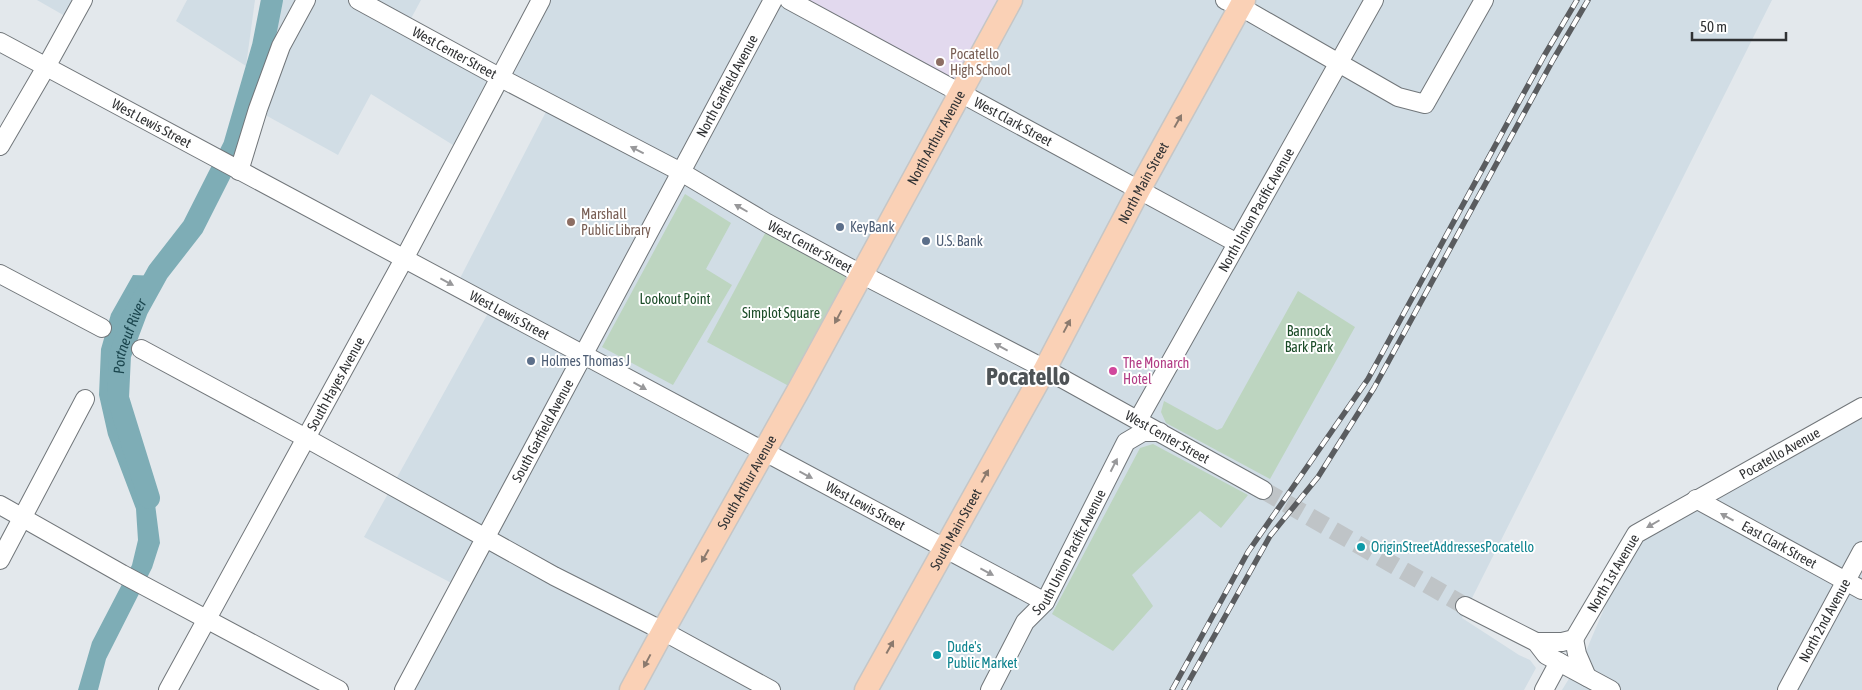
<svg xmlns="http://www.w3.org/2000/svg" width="1862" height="690" viewBox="0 0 1862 690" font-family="'Asap Condensed',sans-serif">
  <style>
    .built { fill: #d1dde5 }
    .education { fill: #e2d9ee }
    .green { fill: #bdd5c0 }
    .water { fill: #7eadb6 }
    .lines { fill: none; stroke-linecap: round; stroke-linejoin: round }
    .river { stroke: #7eadb6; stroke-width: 22 }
    .minor-tunnel { stroke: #bfc4c7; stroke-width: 18; stroke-dasharray: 18 9; stroke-linecap: butt }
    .minor-casing { stroke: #71767a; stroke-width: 20 }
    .major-casing { stroke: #c5c6c6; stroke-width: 25 }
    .minor { stroke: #fff; stroke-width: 18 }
    .major { stroke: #fad1b6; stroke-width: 22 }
    .rail-casing { stroke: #5a5c5f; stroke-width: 5.5 }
    .rail { stroke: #fff; stroke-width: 4; stroke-dasharray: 11; stroke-linecap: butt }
    .oneway { fill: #8b7a6e }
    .oneway2 { fill: #98989a }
    .education-dot { fill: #8d6e63; stroke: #fff; stroke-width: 2 }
    .service-dot { fill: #5c6f8a; stroke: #fff; stroke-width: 2 }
    .hotel-dot { fill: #d1479c; stroke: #fff; stroke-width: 2 }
    .culture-dot { fill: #0f9aa8; stroke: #fff; stroke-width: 2 }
    .labels { text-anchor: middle; stroke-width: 4; stroke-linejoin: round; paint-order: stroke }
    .street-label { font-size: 14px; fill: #303234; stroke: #fff }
    .education-label { font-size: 14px; fill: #785e54; stroke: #fff; text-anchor: start }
    .service-label { font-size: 14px; fill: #4e5e75; stroke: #fff; text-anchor: start }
    .park-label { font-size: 14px; fill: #1a4b27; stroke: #fff }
    .hotel-label { font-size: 14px; fill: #b23c85; stroke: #fff; text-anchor: start }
    .culture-label { font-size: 14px; fill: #0d838f; stroke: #fff; text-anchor: start }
    .water-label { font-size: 15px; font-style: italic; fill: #1a454d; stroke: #fff }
    .town-label { font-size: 24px; font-weight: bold; fill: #4e5356; stroke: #fff }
  </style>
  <rect width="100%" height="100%" fill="#e3e8ec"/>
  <g class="built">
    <path d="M37,0H83L72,20Z"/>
    <path d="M187,0H255L246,66L176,21Z"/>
    <path d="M281,0H421L407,26L499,77L540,0H1772L1462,618L1519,655L1530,660L1536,668L1524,690H404L459,587L364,537L492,306L456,286L550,104L499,77L461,150L371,94L338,155L251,107Z"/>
    <path d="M1862,407V690H1562L1586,651L1636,534Z"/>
  </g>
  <path class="education" d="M789,0H1011L960,93Z"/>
  <g class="green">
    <path d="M685,194L731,223L706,269L732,285L673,385L602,347Z"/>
    <path d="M770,224L861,274L798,391L707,342Z"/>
    <path d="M1298,291L1355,327L1270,479L1166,423L1161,412L1164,401L1217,430L1222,428Z"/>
    <path d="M1153,444L1248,495L1221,528L1200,511L1132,575L1153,606L1113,651L1052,614L1140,448Z"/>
  </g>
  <path class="water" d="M133,275L158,276L120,333L112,391L122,440L148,482L155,504L160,543L152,568L106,659L98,690H78L92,642L132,565L138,540L136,509L108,435L99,395L101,349L111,314Z"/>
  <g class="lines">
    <path class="river" id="s1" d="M149,498L118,398L120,355L137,310L158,272L193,227L234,146L263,46L272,0"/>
    <path class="minor-tunnel" d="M1263,490L1465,606"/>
    <g class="minor-casing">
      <g id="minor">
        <path id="s2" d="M358,0L499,77L681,172L767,223L861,274L1045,369L1263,490"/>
        <path id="s3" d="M789,0L1237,243"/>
        <path d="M1225,0L1241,7L1398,97L1425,104L1484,0"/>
        <path id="s4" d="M0,42L1045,602"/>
        <path d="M0,146L46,67L83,0"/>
        <path d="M239,171L258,109L281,46L306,0"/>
        <path d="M0,274L102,328"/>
        <path d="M141,349L306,438L554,576L663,631L771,690"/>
        <path id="s5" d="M1138,420L1374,0"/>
        <path id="s6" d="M1696,499L1862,590"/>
        <path d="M0,505L122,574L339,690"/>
        <path d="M0,560L85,399"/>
        <path d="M1465,606L1536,642L1546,655L1611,690"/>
        <path d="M1574,639L1577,654L1587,677"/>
        <path id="s7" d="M1536,642H1562L1574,639L1636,534L1862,407"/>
        <path id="s8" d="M168,690L404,259L541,0"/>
        <path id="s9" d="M404,690L773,0"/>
        <path id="s10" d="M990,690L1025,622L1045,602L1126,442L1143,432H1160"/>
        <path d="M1544,690L1559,662"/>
        <path id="s11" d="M1787,690L1862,551"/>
      </g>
    </g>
    <g class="major-casing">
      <g id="major">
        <path id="s12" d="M631,690L663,631L798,391L1011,0"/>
        <path id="s13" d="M866,690L1045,369L1139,190L1244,0"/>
      </g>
    </g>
    <use href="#minor" class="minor"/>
    <use href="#major" class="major"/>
    <g class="rail-casing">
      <g id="rail">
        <path d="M1172,690L1248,552L1368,379L1544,56L1577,0"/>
        <path d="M1184,690L1270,536L1318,477L1374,388L1553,60L1588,0"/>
      </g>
    </g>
    <use href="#rail" class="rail"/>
  </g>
  <defs><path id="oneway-solid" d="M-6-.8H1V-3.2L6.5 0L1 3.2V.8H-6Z" transform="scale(1.25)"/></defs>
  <g class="oneway">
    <use href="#oneway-solid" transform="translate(1178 121) rotate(-61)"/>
    <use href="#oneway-solid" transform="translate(838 317) rotate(118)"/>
    <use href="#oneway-solid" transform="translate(1067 326) rotate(-62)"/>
    <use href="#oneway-solid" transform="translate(985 476) rotate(-61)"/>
    <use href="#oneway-solid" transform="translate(705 556) rotate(119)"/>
    <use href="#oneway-solid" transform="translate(890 647) rotate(-61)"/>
    <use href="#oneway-solid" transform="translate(647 661) rotate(118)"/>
  </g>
  <g class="oneway2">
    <use href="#oneway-solid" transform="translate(637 150) rotate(-153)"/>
    <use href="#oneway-solid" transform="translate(741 208) rotate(-150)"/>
    <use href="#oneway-solid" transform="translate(447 282) rotate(28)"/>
    <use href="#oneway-solid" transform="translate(1001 347) rotate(-152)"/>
    <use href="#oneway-solid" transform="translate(640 386) rotate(29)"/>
    <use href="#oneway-solid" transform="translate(1114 465) rotate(-63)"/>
    <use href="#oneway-solid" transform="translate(806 475) rotate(28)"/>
    <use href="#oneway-solid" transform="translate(1727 517) rotate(-151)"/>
    <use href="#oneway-solid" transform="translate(1653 524) rotate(150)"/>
    <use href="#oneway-solid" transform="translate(987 572) rotate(28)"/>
  </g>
  <g class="education-dot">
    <circle cx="940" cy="62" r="5"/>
    <circle cx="571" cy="222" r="5"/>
  </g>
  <g class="service-dot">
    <circle cx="840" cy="227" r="5"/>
    <circle cx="926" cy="241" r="5"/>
    <circle cx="531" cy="361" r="5"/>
  </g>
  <circle class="hotel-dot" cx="1113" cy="371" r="5"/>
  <g class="culture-dot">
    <circle cx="1361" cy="547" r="5"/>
    <circle cx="937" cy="655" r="5"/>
  </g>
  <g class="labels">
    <g class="street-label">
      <text dy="5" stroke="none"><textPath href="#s2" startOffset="110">West Center Street</textPath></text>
      <text dy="5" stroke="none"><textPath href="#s9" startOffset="685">North Garfield Avenue</textPath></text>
      <text dy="5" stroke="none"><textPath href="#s3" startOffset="255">West Clark Street</textPath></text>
      <text dy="5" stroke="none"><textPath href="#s4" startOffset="172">West Lewis Street</textPath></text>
      <text dy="5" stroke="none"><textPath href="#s12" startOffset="631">North Arthur Avenue</textPath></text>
      <text dy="5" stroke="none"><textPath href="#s13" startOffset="578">North Main Street</textPath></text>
      <text dy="5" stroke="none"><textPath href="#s5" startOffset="241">North Union Pacific Avenue</textPath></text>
      <text dy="5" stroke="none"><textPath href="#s2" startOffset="515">West Center Street</textPath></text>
      <text dy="5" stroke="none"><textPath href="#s4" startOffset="578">West Lewis Street</textPath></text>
      <text dy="5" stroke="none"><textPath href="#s8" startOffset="349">South Hayes Avenue</textPath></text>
      <text dy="5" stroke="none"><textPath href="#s9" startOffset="294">South Garfield Avenue</textPath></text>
      <text dy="5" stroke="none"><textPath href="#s2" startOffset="920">West Center Street</textPath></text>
      <text dy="5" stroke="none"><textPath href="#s7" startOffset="325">Pocatello Avenue</textPath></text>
      <text dy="5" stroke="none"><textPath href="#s12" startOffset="238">South Arthur Avenue</textPath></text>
      <text dy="5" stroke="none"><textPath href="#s4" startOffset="982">West Lewis Street</textPath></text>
      <text dy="5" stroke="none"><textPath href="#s13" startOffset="184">South Main Street</textPath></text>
      <text dy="5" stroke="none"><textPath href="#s6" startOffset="95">East Clark Street</textPath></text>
      <text dy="5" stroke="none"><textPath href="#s10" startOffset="160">South Union Pacific Avenue</textPath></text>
      <text dy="5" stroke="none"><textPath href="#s7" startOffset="115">North 1st Avenue</textPath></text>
      <text dy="5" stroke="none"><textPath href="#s11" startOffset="79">North 2nd Avenue</textPath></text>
    </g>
    <g class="education-label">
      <text x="950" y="59">Pocatello<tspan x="950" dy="16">High School</tspan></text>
      <text x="581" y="219">Marshall<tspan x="581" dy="16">Public Library</tspan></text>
    </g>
    <g class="service-label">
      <text x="850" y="232">KeyBank</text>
      <text x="936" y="246">U.S. Bank</text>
      <text x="541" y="366">Holmes Thomas J</text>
    </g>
    <g class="park-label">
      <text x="675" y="304">Lookout Point</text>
      <text x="781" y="318">Simplot Square</text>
      <text x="1309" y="336">Bannock<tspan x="1309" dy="16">Bark Park</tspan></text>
    </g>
    <g class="hotel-label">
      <text x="1123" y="368">The Monarch<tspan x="1123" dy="16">Hotel</tspan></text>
    </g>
    <g class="culture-label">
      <text x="1371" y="552">OriginStreetAddressesPocatello</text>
      <text x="947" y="652">Dude's<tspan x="947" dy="16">Public Market</tspan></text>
    </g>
    <g class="water-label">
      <text dy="5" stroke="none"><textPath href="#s1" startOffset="168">Portneuf River</textPath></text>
    </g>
    <g class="town-label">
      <text x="1028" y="385">Pocatello</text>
    </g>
  </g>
  <path d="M1692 32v8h94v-8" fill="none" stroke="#303234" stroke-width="2.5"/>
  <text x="1700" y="32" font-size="15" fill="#303234" stroke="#ffffff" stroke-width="4" paint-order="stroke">50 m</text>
</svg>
